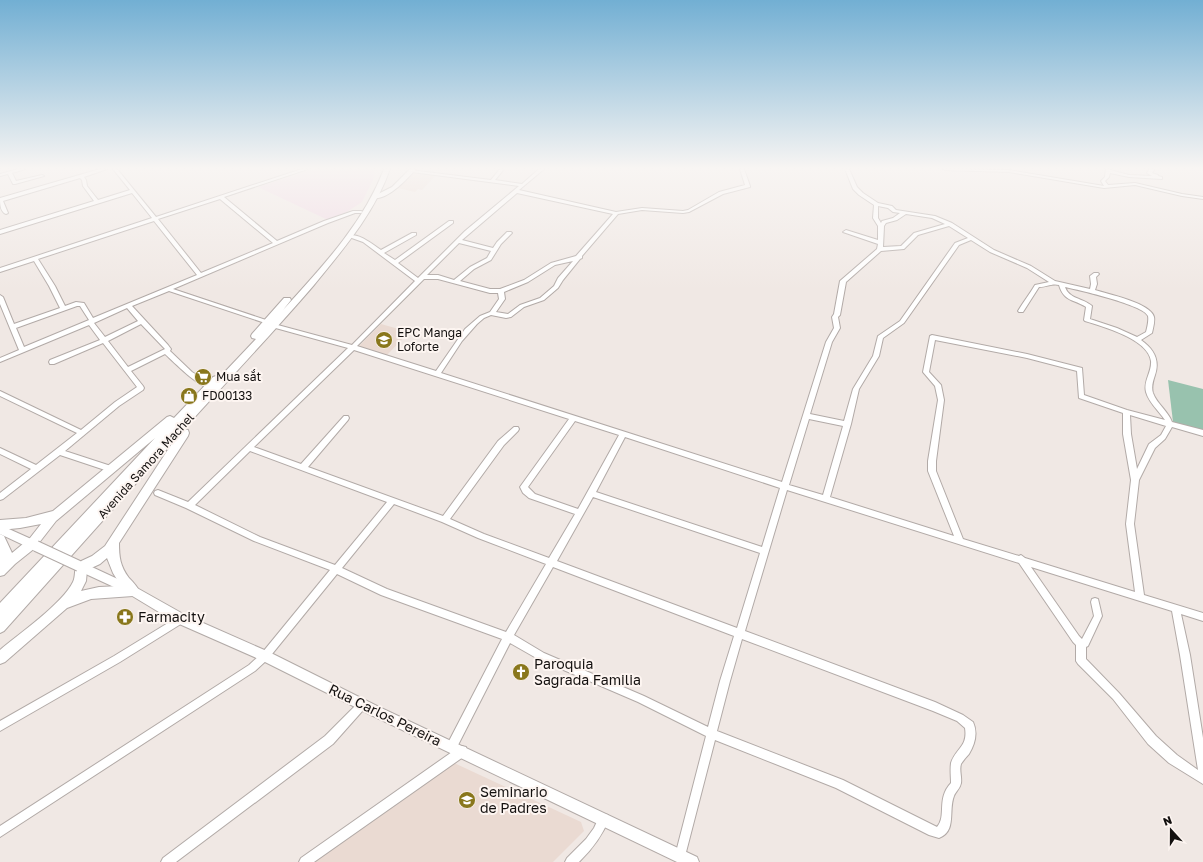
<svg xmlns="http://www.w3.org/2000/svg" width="1203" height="862" viewBox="0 0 1203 862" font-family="'Golos Text',sans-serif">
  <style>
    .built { fill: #eadad2 }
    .industrial { fill: #f0d8e3 }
    .green { fill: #98c2ae }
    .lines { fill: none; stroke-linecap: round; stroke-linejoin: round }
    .minor-casing { stroke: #b2aaa7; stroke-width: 2 }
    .major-casing { stroke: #b2aaa7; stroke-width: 2 }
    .highway-casing { stroke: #b2aaa7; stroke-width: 2 }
    .minor { fill: #fff; fill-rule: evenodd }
    .major { fill: #fff; fill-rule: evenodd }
    .highway { fill: #fff; fill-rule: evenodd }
    .major-bridge-casing { stroke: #b2aaa7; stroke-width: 12; stroke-linecap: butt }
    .major-bridge { stroke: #fff; stroke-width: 10 }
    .labels { text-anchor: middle; stroke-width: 4; stroke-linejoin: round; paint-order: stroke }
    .poi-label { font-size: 12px; fill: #13100f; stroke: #fdf5f1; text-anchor: start }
    .street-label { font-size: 12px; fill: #13100f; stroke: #fdf5f1 }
    .near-poi-label { font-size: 14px; fill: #13100f; stroke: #fdf5f1; text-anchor: start }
    .near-street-label { font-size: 14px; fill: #13100f; stroke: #fdf5f1 }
  </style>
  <rect width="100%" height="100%" fill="#f0e8e4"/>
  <g class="built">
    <path d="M414,171L436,175L422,190L418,189L415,192L398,188Z"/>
    <path d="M381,324L409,332L386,356L358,347Z"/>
    <path d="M452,762L581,822L584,831L553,862H314Z"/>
  </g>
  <path class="industrial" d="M314,169H375L373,180L362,202L345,213L328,220L258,187Z"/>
  <path class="green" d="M1168,380L1203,389V430L1173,422Z"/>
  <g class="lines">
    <g class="minor-casing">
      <g id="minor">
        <path d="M18,169H25L12,173L16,181L42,175L44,176L15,184H13L8,174L0,176V174Z"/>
        <path d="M100,169H107L84,177L86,180L87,186L98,200L130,190L113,169H117L156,217L302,169H308L224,197L277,241L324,221L353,211H361L363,212L361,213H355L328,223L173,289L269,321L270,322L269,323H265L169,291L132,306L168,345L171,349L170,351L192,372L211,384L212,386L211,388C200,389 174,362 165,354L131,371L143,386L144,388L143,390L119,406L65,451L114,467L115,469L114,471L111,472L60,455L3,499L0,500V493L31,469L0,454V448L36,465L77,433L0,396V391L81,430L115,402L137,387L103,343L54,364H50L49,362L50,360L100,340L89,325L0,362V358L19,350L0,304V295L3,297L14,324L60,308L49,286L34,261L0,272V268L152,218L132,193L0,234V230L94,201L83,186L82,180L80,178L3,201L8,213L6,214C0,212 0,203 0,198ZM220,199L273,243L201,273L158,219ZM154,221L197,275L93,318L84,303L76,302L65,306L55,286L38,259ZM77,306H80L89,320L24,347L16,328ZM127,308L138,321L105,337L94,323ZM141,324L165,349L128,367L108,341Z"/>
        <path d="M500,169H504L495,180L522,184L539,169H544L519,190L616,212L642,208L683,211L688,210L719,192L745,185L740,169H744L750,186V187L723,194L689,212L683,213L642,210L618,214L582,256V258L580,259L563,280L558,288L544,300L524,307L511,317L506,318L491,315L484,318L477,324L462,341L441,373L782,482L826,342L834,328L832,317L834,314L840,281L877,249L878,244L843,232L846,230L878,240V226L873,218L874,205L859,195L853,189L845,169H849L857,187L863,193L878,203L892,206L896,210L935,216L952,223L994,250L1031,266L1055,281L1090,289L1091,284L1090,276L1094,273H1098L1099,274L1096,277L1097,284L1095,290C1107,294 1151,303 1154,317C1155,322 1153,328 1152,333L1141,340C1154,349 1160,360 1155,375C1153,381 1151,387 1153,393C1157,404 1168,411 1172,422L1203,430V436L1172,427L1165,439L1155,448L1139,480L1134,524L1144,595L1203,613V621L1181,614L1190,655L1203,738V784L1169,763L1148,744L1113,699L1078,664L1076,661V645L1073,642L1019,563L787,490L745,631L935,702L963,715L973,722C978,733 975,744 969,754C966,757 963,761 961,764C959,770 962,777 961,783C960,789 955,792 954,796C948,811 957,831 939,838L929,835L836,788L715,740L685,856L684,860L680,861L676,860L675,856L706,736L638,702L538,659L510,643L456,749L462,746L466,747L467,751L466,755L314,862H299L301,858L452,752L448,751L447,747L448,743L502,639L381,595L337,574L268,659L255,671L0,837V826L249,665L262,653L330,570L254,541L186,508L155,495L154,493L155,491L158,490L188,502L348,348L272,327L271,326L272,325L274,324L352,345L415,281L363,242L349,237V235C361,234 372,244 381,250L412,233H416V235L384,253L395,260L449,221H453V223L398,263L418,278L465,231L519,186L412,172H410V170L491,180ZM517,193L613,214L576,256L551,263L524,280L500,289H490L460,281L474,269L491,260L501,244L512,233L511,232H507L497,242L493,248L462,240ZM878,206L888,208L893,212L900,213L893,218L882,221L881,223L878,218ZM906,214L932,218L945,224L914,233L901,246L883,247L884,226L886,223L897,220ZM949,226L968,238L955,243L900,321L878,336L873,356L853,389L844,421L810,414L832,342L840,328L838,317L840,315L846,282L881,251L904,249L918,235ZM971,240L990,252L1027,268L1049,282L1035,285C1030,294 1023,302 1018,311L1019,312H1023L1039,287C1047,287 1052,283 1059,285C1064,302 1074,299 1086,307L1084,320L1085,321C1104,327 1148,339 1151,361C1152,372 1143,381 1146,392C1149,403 1159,411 1165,420L1127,410L1084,395L1082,368L1027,354L932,335L930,336L923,372L935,386L938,400L928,461V471L954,536L830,497L851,424L859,389L879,356L883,338L904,323L959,245ZM459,243L491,251L487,258L470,267L454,280L438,275H427ZM573,261L558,278L554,286L540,298L520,305L508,314L496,312L505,299L504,292L528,282L555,265ZM424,279H438L490,293H498L499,299L490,312L480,316L465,329L436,371L357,346ZM1065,287C1079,290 1144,305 1148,316C1149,321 1147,328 1146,332L1137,337L1117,328L1090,319L1092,306C1083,298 1069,299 1065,287ZM935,340L1027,358L1077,371L1079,398L1123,413V434L1131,480L1126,524L1135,592L1025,558L1021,555L1019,556L963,539L936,471V461L944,400L941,385L929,372ZM354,350L569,419L520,487L523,493L529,498L575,514L549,558L484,534L450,519L504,445L518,431L519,429L518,427H514L498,441L443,516L308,467L348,420L349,418L348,416H344L301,464L254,447ZM1130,415L1166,426L1161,435L1149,444L1137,469L1131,434ZM809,419L843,426L823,495L789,485ZM575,421L619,435L578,509L535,494L528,487ZM625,437L780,488L762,547L596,492ZM250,451L387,502L335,565L260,537L195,505ZM593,497L760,553L737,628L557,561ZM394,504L442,522L478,538L546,564L506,632L387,589L342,568ZM553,567L734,636L720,681L708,727L644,696L544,653L514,635ZM1031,567L1172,611L1180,655L1198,770L1177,755L1156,736L1119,693L1086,659V647L1088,646L1102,616L1098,599L1095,598L1092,599L1091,602L1094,616L1082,639L1079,636ZM742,639L933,711L957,721L965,728C968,747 956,748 951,763C950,770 951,777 951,783C936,799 947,816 937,827L843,780L717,731L730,681Z"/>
        <path d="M943,169L1009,170L1104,186L1101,181L1105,177L1106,169H1110V170L1129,175L1152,176L1147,173L1149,170V169H1154V170L1152,173L1158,175V176L1162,177V179L1129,177L1110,173L1109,177L1105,181L1108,185L1135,183L1182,194L1203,197V199L1182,196L1135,185L1104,188L1009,172L945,170Z"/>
        <path d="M181,615L184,616L185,619L184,622L120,662L0,731V721L114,656Z"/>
        <path d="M362,700L365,702L367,705L365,708L333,744L176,862H161L163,858L325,736L359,702Z"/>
        <path d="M604,814L608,815L609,819C602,836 592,849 579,862H565L567,858L586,839L594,828L600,815Z"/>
      </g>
    </g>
    <g class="major-casing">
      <g id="major">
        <path d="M410,169H416C407,179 388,200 374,198V196L392,187Z"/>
        <path d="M0,525L40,543L41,546L40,549L36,550L32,549L0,534Z"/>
        <path d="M79,561L137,588L185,615L269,652L377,706L697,857L699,862H677L369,714L261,660L177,623L129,594L75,569L74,566L75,563Z"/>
      </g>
    </g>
    <g class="highway-casing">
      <path id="highway" d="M384,169H390C374,214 344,248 314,285C272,334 227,381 184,429L188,430L189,433L188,436L119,543C119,557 120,566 129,578C133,582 137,586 139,591L137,595L133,596L91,599L67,608L5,662L0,664V650C19,634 63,603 73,582C76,576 74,569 77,563L92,556L105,546L173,442L4,631L0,633V603L155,438L56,521L35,548L15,564L4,575L0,576V534L4,536L12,553L30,538L41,524L20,528L0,530V520L26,518L53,511L167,417L170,416L174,418L213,377L216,376L220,377L256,339L252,338L251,336L252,334L284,298H290L291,300L283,310C322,267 363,224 384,169ZM107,558L113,573L121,586L99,587L81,591L86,581L87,570L100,564Z"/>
    </g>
    <use href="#minor" class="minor"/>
    <use href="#major" class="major"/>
    <use href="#highway" class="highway"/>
    <g class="major-bridge-casing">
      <path id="major-bridge" d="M36,546L79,566"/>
    </g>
    <use href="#major-bridge" class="major-bridge"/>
  </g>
  <linearGradient id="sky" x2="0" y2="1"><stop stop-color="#72afd3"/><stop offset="0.58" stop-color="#f8f5f3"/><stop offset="1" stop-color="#f8f5f3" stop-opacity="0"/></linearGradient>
  <rect width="1203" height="290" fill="url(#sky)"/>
  <defs>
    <g id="school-disc" transform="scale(0.9)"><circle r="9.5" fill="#89771c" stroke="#fdf5f1"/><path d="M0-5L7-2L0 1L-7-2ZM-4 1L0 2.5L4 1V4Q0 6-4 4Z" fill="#fff"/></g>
    <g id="supermarket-disc" transform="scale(0.9)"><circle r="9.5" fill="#89771c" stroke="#fdf5f1"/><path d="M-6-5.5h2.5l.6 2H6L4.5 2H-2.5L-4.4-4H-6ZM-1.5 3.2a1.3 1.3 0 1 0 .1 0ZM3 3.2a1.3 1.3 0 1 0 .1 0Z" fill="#fff"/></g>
    <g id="shop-disc" transform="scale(0.9)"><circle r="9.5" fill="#89771c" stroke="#fdf5f1"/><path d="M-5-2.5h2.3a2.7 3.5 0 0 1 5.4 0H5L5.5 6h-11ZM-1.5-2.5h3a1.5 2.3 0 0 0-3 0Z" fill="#fff"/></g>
    <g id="pharmacy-disc" transform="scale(0.9)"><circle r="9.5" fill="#89771c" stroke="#fdf5f1"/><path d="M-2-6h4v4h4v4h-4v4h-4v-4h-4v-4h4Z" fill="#fff"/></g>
    <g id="church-disc" transform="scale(0.9)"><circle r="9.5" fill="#89771c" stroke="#fdf5f1"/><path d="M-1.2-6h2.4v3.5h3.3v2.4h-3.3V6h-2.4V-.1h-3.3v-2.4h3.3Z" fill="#fff"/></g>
    <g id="university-disc" transform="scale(0.9)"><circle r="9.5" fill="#89771c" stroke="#fdf5f1"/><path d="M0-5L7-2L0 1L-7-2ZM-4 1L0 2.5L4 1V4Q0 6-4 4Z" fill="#fff"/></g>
  </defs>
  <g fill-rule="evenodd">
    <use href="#school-disc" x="384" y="340"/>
    <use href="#supermarket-disc" x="203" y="377"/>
    <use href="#shop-disc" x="189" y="396"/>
    <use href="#pharmacy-disc" x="125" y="617"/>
    <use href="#church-disc" x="521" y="672"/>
    <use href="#university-disc" x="467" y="800"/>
  </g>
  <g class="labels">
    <g class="poi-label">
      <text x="397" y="337">EPC Manga<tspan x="397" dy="14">Loforte</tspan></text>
      <text x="216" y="381">Mua sắt</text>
      <text x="202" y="400">FD00133</text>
    </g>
    <g class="street-label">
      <text transform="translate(146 466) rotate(-48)" y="4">Avenida Samora Machel</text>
    </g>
    <g class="near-poi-label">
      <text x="138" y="622">Farmacity</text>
      <text x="534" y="669">Paroquia<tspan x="534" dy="16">Sagrada Familia</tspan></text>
      <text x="480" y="797">Seminario<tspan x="480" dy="16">de Padres</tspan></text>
    </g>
    <g class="near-street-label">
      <text transform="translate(385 715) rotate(26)" y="5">Rua Carlos Pereira</text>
    </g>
  </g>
  <g transform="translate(1171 830) rotate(339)" stroke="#fdf5f1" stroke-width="3" paint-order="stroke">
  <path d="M0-3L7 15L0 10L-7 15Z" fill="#13100f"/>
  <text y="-6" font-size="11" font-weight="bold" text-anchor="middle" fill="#13100f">N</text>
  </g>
</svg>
